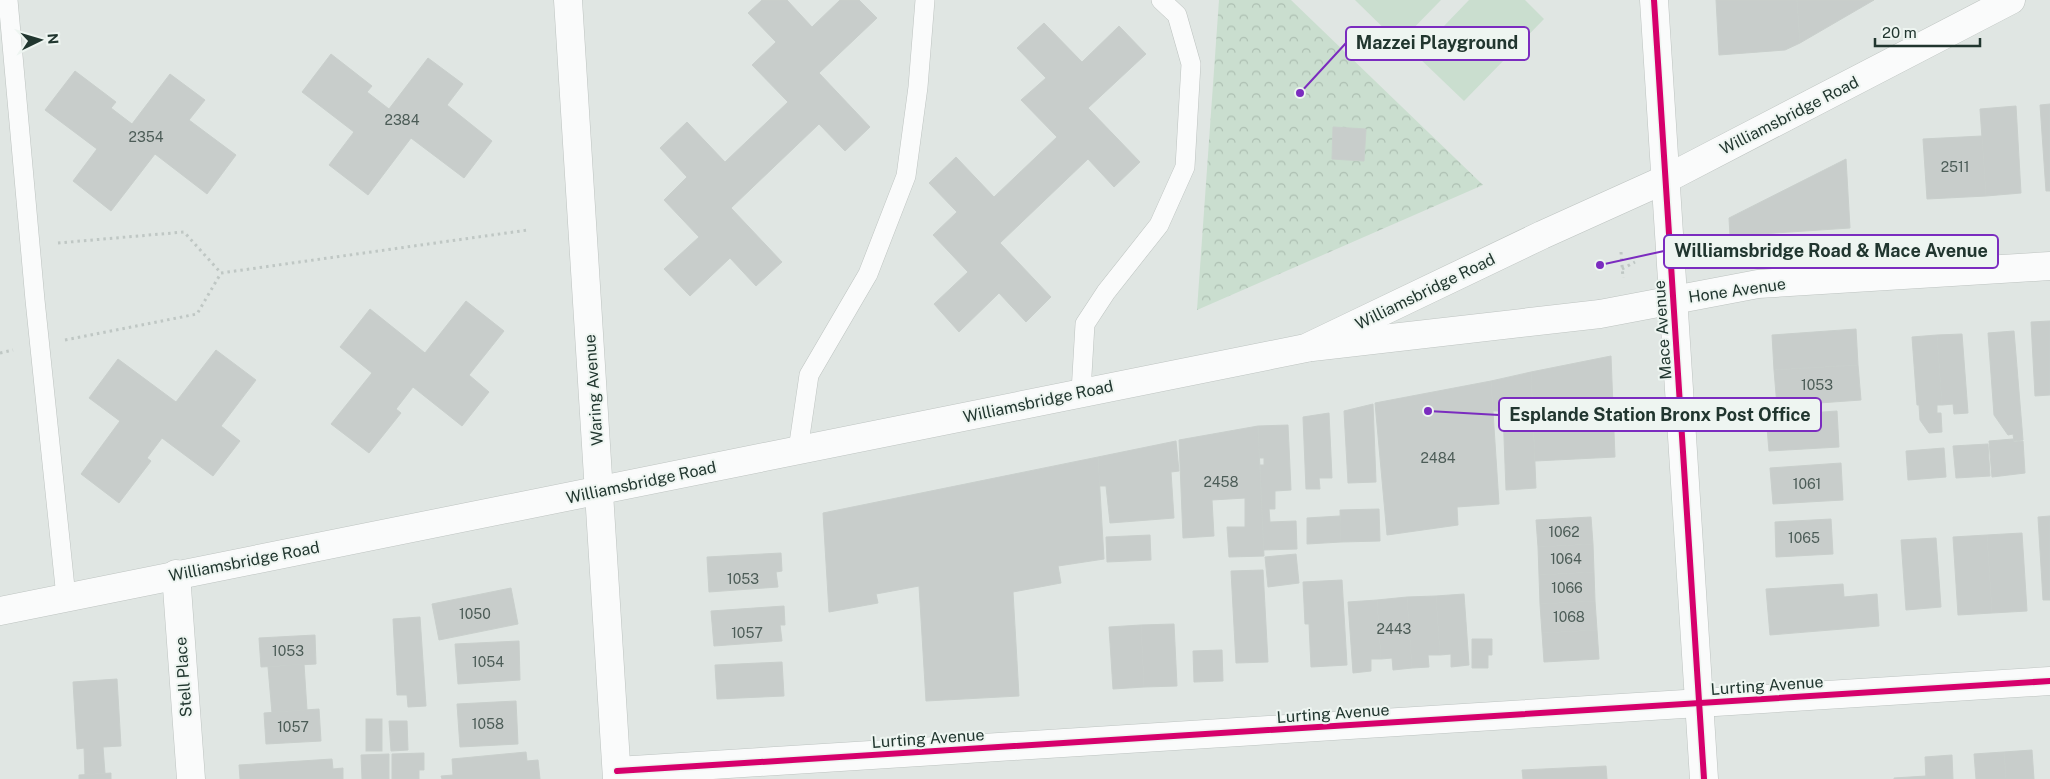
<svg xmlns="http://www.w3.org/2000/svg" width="2050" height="779" viewBox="0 0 2050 779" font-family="'Public Sans',sans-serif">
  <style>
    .park { fill: url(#park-crowns) }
    .pitch { fill: #cadecf }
    .building { fill: #c8cdcb; stroke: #c9cfcc }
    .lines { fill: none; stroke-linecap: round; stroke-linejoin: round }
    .service-casing { stroke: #bdc3c0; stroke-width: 20 }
    .minor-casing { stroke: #bdc3c0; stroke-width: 29 }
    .secondary-casing { stroke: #bdc3c0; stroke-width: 29 }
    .path { stroke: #bfc7c4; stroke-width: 3; stroke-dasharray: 2.5 4; stroke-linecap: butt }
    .service { stroke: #fafbfb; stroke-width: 19 }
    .minor { stroke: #fafbfb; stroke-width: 28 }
    .secondary { stroke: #fafbfb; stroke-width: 28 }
    .cycleway-casing { stroke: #eef5f1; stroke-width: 9 }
    .cycleway { stroke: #d6006c; stroke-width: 6 }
    .labels { text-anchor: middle; stroke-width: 4; stroke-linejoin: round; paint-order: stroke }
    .number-label { font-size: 14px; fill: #4c5c57 }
    .street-label { font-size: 16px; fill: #21362f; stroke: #eef5f1 }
    .leader { fill: none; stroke: #7b2cbf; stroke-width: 2 }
    .callout-dot { fill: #7b2cbf; stroke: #eef5f1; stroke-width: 2 }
    .callout { fill: #eef5f1; stroke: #7b2cbf; stroke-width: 2 }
    .callout-label { font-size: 18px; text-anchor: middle; font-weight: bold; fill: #21362f }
  </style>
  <defs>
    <pattern id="park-crowns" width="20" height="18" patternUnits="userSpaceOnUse" patternTransform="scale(1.25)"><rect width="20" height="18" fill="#cadecf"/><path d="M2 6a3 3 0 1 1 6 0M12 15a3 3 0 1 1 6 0" fill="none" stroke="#adbfb2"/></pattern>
  </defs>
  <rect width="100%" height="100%" fill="#e0e6e3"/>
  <path class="park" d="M1219,0H1291L1483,185L1197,310Z"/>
  <g class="pitch">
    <path d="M1355,0H1441L1399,43Z"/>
    <path d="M1469,0H1525L1544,19L1464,101L1416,55Z"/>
  </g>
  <g class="building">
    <path d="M762,0H787L812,27L840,0H859L877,18L819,73L870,127L845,151L819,124L731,208L782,262L756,286L730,258L690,296L664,269L699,237L664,200L687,177L660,148L687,122L725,162L788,102L752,65L776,42L748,13Z"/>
    <path d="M1716,0H1797L1800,43L1785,50L1719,55Z"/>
    <path d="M1797,0H1874L1800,43Z"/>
    <path d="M1044,23L1082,62L1119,26L1146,54L1088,108L1140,162L1114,187L1088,159L1000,243L1051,297L1026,322L999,293L959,332L934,304L968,272L933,235L957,212L929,183L956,157L994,197L1057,137L1021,100L1046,78L1017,48Z"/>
    <path d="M331,54L372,86L367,92L389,109L428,58L463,84L447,105L492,141L464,178L411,138L368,195L329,165L354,132L302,92Z"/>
    <path d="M75,71L116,102L111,108L132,124L170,74L205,100L189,120L236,155L207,194L155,154L111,211L73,181L97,149L45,110Z"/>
    <path d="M2050,104V191H2046L2040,105Z"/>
    <path d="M2016,106L2021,193L1986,196L1980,109Z"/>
    <path d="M1333,127L1366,129L1364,161L1332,159Z"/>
    <path d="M1982,136L1986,196L1927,199L1923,139Z"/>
    <path d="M1846,159L1850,228L1730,236L1729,218Z"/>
    <path d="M466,301L504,331L469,375L489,392L462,426L413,387L396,409L401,413L369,453L331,424L372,373L340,347L370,309L425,353Z"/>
    <path d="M2050,321V395L2035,396L2031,322Z"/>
    <path d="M1856,329L1858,365L1774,370L1772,335Z"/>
    <path d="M2014,331L2023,440L2014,441L2013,434L2008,435L1994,415L1988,333Z"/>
    <path d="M1962,334L1968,413L1954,414L1953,404L1942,405L1937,335Z"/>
    <path d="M1937,335L1942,405H1937V413H1941L1942,432L1929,433L1920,420L1919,405H1917L1912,337Z"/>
    <path d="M216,350L256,380L221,426L240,441L213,476L162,438L147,458L151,461L119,503L81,474L120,421L89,398L118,359L176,402Z"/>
    <path d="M1611,356L1615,457L1535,461L1531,372Z"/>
    <path d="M1858,365L1861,400L1777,406L1774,370Z"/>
    <path d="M1531,372L1536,488L1506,490L1503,411H1493L1491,381Z"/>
    <path d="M1491,381L1499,504L1457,507L1458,525L1387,535L1375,403Z"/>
    <path d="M1373,404L1376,482L1348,483L1344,411Z"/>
    <path d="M1837,411L1839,447L1769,451L1766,416Z"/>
    <path d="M1329,413L1332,478H1319L1320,489H1306L1303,417Z"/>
    <path d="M1288,425L1291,490L1275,491V509H1269L1270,522L1296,521L1297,549L1263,550L1260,465H1264V458H1259L1258,426Z"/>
    <path d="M1258,426L1264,556L1229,557L1227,527H1245V498L1212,500L1214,536L1183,538L1179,440Z"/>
    <path d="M2013,439L2014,442L2023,441L2025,473L1992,477L1989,441Z"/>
    <path d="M1176,441L1179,471L1171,472L1174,518L1110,523L1106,486H1099L1098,457Z"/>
    <path d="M1988,444L1990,476L1956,478L1953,446Z"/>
    <path d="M1944,448L1946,477L1908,480L1906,451Z"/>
    <path d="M1098,457L1104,559L1058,566L1061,583L1013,592L1019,696L926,701L919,586L876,594L878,603L829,612L823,513Z"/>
    <path d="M1841,463L1843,500L1773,504L1770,468Z"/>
    <path d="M1379,509L1380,541L1341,542L1340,510Z"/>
    <path d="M1340,516L1341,542L1307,544V518Z"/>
    <path d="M2050,516V600H2043L2038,517Z"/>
    <path d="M1591,517L1593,544L1538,547L1536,520Z"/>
    <path d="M1831,519L1833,554L1776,557L1775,522Z"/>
    <path d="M2022,533L2027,611L1992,613L1987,535Z"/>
    <path d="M1150,535L1151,560L1107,562L1106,537Z"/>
    <path d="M1987,535L1992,613L1958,615L1953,537Z"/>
    <path d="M1936,538L1941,607L1906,610L1901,540Z"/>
    <path d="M1593,544L1594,572L1539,575L1538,547Z"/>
    <path d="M781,553L782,571L776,572L778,587L709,592L707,557Z"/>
    <path d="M1296,554L1299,583L1268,587L1265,557Z"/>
    <path d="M1263,570L1268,662L1236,663L1231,571Z"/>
    <path d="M1594,572L1595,601L1540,604L1539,575Z"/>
    <path d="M1342,580L1347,665L1311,667L1309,624H1305L1303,582Z"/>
    <path d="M1843,584L1844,597L1877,594L1879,626L1770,635L1766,589Z"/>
    <path d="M511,588L518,624L439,640L432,604Z"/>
    <path d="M1464,594L1469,665L1451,667V654L1440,655L1436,596Z"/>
    <path d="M1436,596L1440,655H1428L1429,667L1412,668L1407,597Z"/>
    <path d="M1407,597L1412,668L1393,670L1392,658L1381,659L1377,600Z"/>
    <path d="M1377,600L1381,659H1371V671L1353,673L1348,602Z"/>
    <path d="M1595,601L1597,630L1542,633L1540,604Z"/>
    <path d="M784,606L785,625H780L782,641L714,646L711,611Z"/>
    <path d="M420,617L426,706L408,707L407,695H397L393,619Z"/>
    <path d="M1174,624L1177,686L1144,687L1141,625Z"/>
    <path d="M1141,625L1144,687L1113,689L1109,627Z"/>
    <path d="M1597,630L1599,659L1544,662L1542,633Z"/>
    <path d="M315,635L316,664L261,667L259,638Z"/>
    <path d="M1472,639H1492V655H1488V668H1472Z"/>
    <path d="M519,641L520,680L458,684L455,644Z"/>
    <path d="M1222,650L1223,681L1194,682L1193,651Z"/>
    <path d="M782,662L784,696L717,699L715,665Z"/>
    <path d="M304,664L307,710L272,713L268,667Z"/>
    <path d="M117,679L121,746L103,747L105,773L85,775L84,748L77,749L73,682Z"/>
    <path d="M516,701L518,744L460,747L457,704Z"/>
    <path d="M319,709L321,741L266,744L264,713Z"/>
    <rect x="366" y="719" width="16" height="32"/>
    <path d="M389,721H407L408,750L391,751Z"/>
    <path d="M2032,750L2034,779H2006L2004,752Z"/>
    <path d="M526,752L527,761L538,760L540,779H442L441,776L453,775L452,759Z"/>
    <path d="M2004,752L2006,779H1976L1974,754Z"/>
    <path d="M424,753V770H419V779H392V754Z"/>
    <path d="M389,754V779H362L361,755Z"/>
    <path d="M1952,755L1953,779H1926L1925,757Z"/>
    <path d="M332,759L333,769L343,768V779H240L239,765Z"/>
    <path d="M1606,766L1607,779H1523L1522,770Z"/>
    <path d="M111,773V779H79V775Z"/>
    <path d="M1926,776V779H1894V778Z"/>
  </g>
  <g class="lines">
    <g class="service-casing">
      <g id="service">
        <path d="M8,0L35,300L66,597"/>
        <path d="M1081,392L1085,324L1106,292L1159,225L1185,167L1191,64L1177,15L1161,0"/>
        <path d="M798,450L809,375L868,274L906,176L918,87L925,0"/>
      </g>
    </g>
    <g class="minor-casing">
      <g id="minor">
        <path d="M568,0L617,779"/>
        <path d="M1654,0L1704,779"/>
        <path d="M1312,347L1600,314L1758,284L2050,266"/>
        <path d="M176,574L191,779"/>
        <path d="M617,771L2050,681"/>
      </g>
    </g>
    <g class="secondary-casing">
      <path id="secondary" d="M0,611L1306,348L1542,235L1666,179L2011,0"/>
    </g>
    <g class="path">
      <path d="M58,243L184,232L221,273"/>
      <path d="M1621,252L1623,278"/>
      <path d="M1622,269L1635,262"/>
      <path d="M221,273L528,230"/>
      <path d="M65,340L197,314L221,273"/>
      <path d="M0,353L13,350"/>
    </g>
    <use href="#service" class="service"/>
    <use href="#minor" class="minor"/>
    <use href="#secondary" class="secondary"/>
    <g class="cycleway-casing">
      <g id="cycleway">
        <path d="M1654,0L1704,779"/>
        <path d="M617,771L2050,681"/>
      </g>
    </g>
    <use href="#cycleway" class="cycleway"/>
  </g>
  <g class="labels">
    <g class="number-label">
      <text x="402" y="125">2384</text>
      <text x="146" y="142">2354</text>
      <text x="1955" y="172">2511</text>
      <text x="1817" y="390">1053</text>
      <text x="1438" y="463">2484</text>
      <text x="1221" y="487">2458</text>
      <text x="1807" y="489">1061</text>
      <text x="1564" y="537">1062</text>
      <text x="1804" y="543">1065</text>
      <text x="1566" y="564">1064</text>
      <text x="743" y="584">1053</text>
      <text x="1567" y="593">1066</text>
      <text x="475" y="619">1050</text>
      <text x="1569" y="622">1068</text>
      <text x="1394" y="634">2443</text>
      <text x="747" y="638">1057</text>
      <text x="288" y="656">1053</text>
      <text x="488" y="667">1054</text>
      <text x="488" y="729">1058</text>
      <text x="293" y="732">1057</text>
    </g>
    <g class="street-label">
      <text transform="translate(1789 115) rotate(-27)" y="6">Williamsbridge Road</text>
      <text transform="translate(1737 290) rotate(-8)" y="6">Hone Avenue</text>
      <text transform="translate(1425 291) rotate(-26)" y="6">Williamsbridge Road</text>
      <text transform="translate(1662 330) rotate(-94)" y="6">Mace Avenue</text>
      <text transform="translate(593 390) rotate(-94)" y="6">Waring Avenue</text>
      <text transform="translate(1038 401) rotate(-12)" y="6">Williamsbridge Road</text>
      <text transform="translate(641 482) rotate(-12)" y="6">Williamsbridge Road</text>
      <text transform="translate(244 561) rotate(-11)" y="6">Williamsbridge Road</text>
      <text transform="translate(183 677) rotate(-94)" y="6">Stell Place</text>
      <text transform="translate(1767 685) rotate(-4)" y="6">Lurting Avenue</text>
      <text transform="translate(1333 713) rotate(-4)" y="6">Lurting Avenue</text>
      <text transform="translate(928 738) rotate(-4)" y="6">Lurting Avenue</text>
    </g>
  </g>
  <path class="leader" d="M1300 93L1346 43M1600 265L1664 251M1428 411L1499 415"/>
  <g class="callout-dot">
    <circle cx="1300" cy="93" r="5"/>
    <circle cx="1600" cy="265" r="5"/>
    <circle cx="1428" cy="411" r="5"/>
  </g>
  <g class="callout">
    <rect x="1346" y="27" width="183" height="33" rx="5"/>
    <rect x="1664" y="235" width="334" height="33" rx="5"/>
    <rect x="1499" y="398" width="322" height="33" rx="5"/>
  </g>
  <g class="callout-label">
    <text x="1437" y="49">Mazzei Playground</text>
    <text x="1831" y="257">Williamsbridge Road &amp; Mace Avenue</text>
    <text x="1660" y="421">Esplande Station Bronx Post Office</text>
  </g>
  <g transform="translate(40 40) rotate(85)" stroke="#eef5f1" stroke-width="4" paint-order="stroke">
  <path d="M0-4L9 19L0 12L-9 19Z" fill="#21362f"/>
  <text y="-8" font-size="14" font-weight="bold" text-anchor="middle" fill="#21362f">N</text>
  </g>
  <path d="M1875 38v8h105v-8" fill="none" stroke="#21362f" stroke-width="2.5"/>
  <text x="1882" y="38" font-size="15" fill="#21362f" stroke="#eef5f1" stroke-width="4" paint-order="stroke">20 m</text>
</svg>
